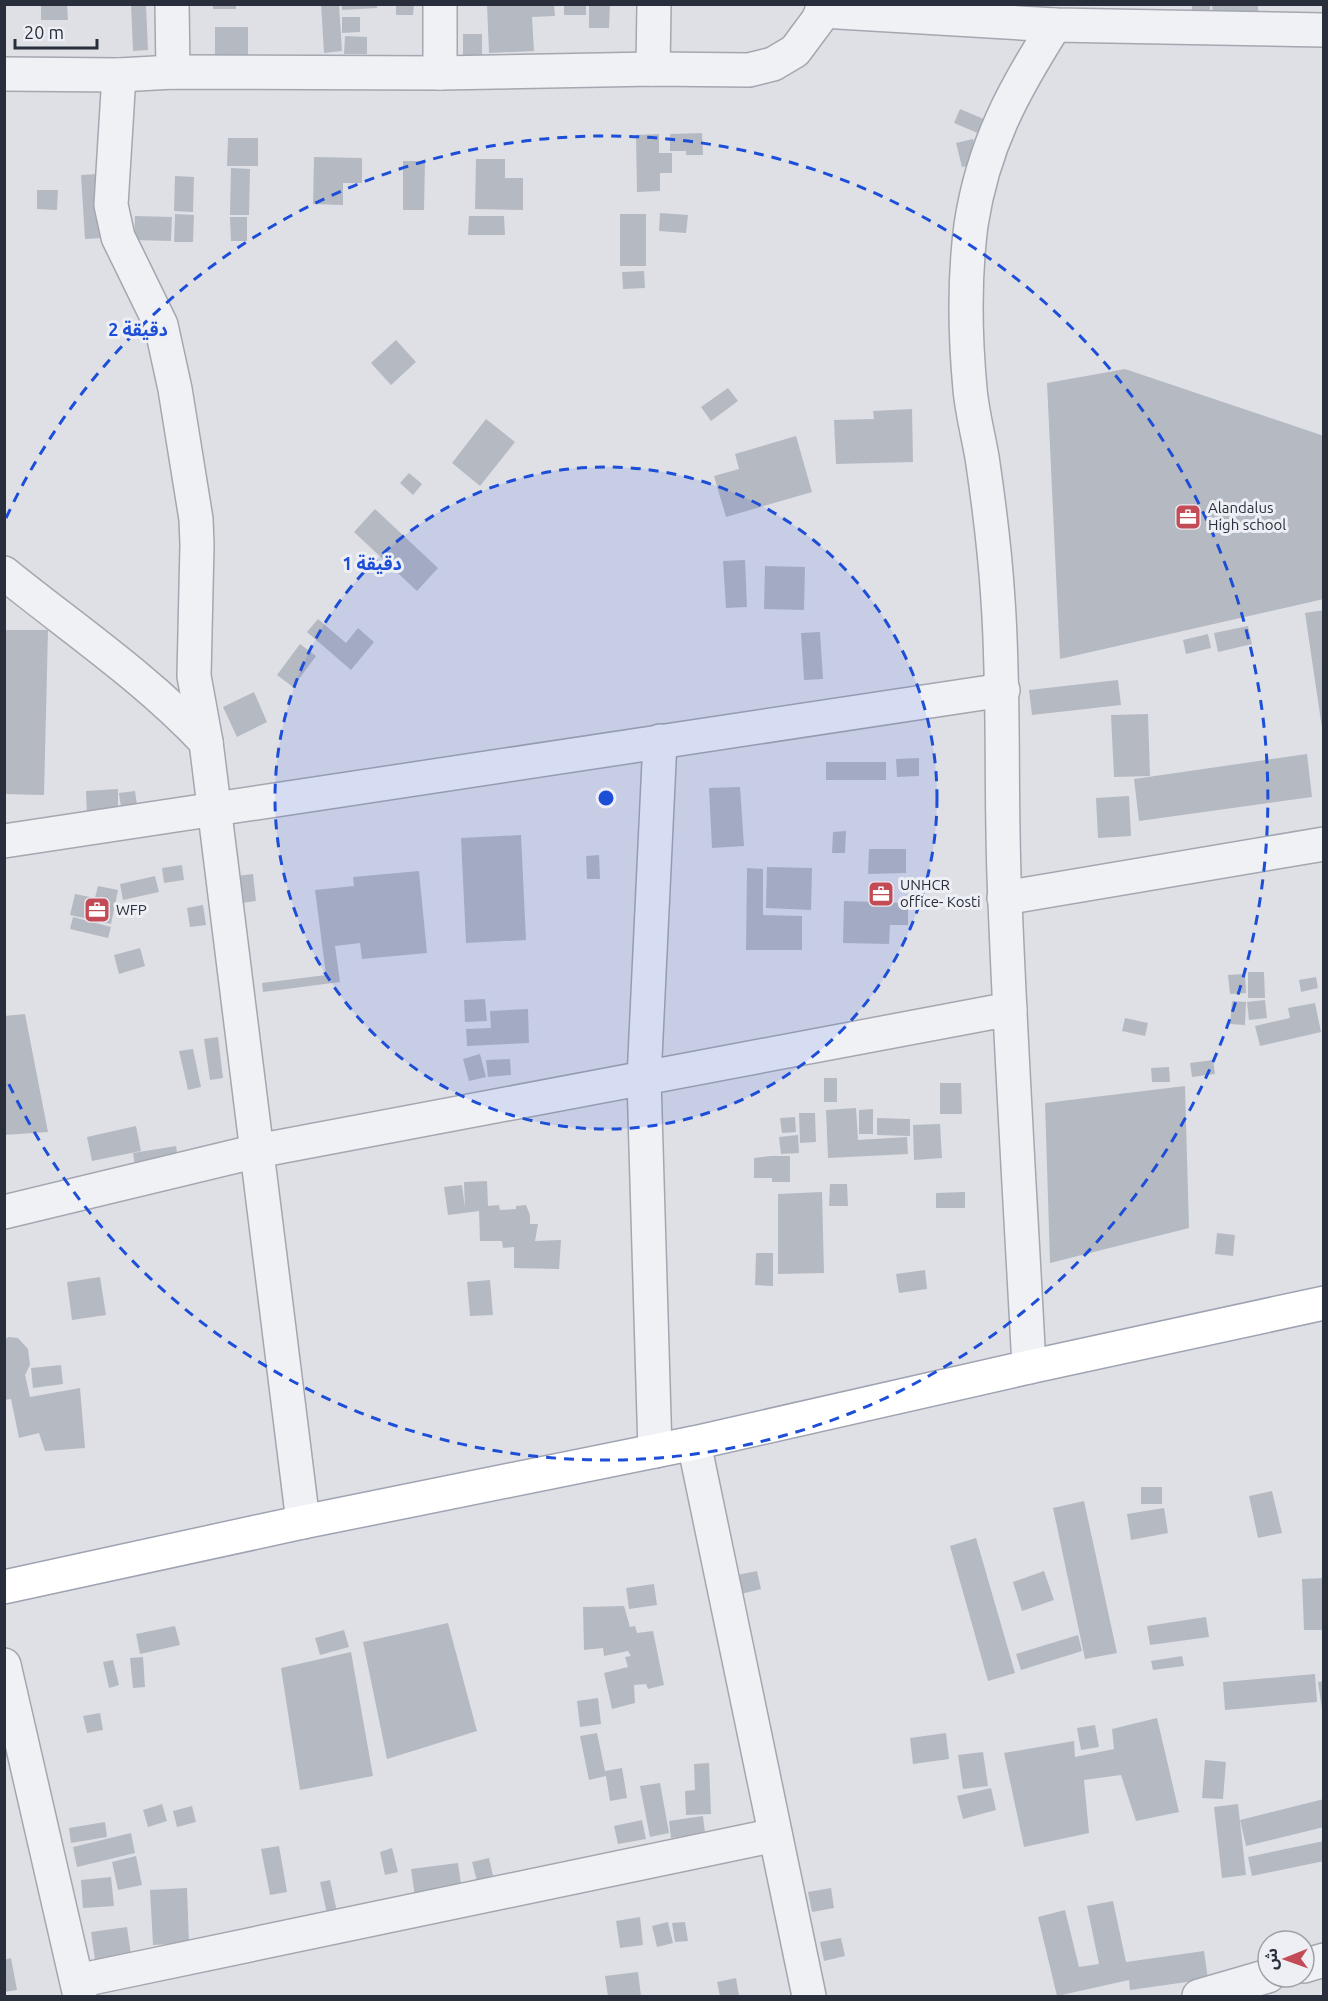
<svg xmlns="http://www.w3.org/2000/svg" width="1328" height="2001" viewBox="0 0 1328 2001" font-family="Ubuntu,'Noto Sans Arabic',sans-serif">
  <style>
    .building { fill: #b5b9c2 }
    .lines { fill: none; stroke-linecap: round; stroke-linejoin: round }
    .minor-casing { stroke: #a4a7af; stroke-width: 36 }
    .major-casing { stroke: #9ea4b1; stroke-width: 36 }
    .minor { stroke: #f0f1f5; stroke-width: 33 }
    .major { stroke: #fff; stroke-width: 33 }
    .ring { fill: none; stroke: #1d4ed8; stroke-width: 3; stroke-dasharray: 10 8 }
    .labels { text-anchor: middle; stroke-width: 6; stroke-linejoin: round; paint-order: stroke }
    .poi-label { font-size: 15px; fill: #282e3b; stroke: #edeff4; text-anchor: start }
    .centre { fill: #1d4ed8; stroke: #edeff4; stroke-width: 3 }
    .ring-label { font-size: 18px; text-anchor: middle; font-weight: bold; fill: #1d4ed8; stroke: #edeff4; stroke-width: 6; stroke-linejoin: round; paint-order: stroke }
  </style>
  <rect width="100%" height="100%" fill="#dee0e6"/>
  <g class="building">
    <path d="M41,4H67L68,20H41Z"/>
    <path d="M131,4H146L148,50L133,51Z"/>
    <rect x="213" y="4" width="23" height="5"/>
    <path d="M321,4H339L342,51L324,53Z"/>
    <path d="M342,4H377V8L342,10Z"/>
    <path d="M396,4H414L413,15H396Z"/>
    <path d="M487,4H554L555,16L532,17L534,51L489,53Z"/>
    <path d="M589,4H610L609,28H589Z"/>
    <path d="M1192,4H1210V14L1192,15Z"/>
    <path d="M1212,4H1258V15L1213,16Z"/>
    <rect x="564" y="5" width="22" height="10"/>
    <path d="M342,17H360V32L342,33Z"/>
    <rect x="215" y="27" width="33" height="29"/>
    <rect x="463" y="34" width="19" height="22"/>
    <path d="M345,36L367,37V54H344Z"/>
    <path d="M960,109L986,120L980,134L954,123Z"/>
    <path d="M702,133L703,155H686V151H670V134Z"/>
    <path d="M659,134V153H672V173H660V191L637,192L636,135Z"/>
    <path d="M228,138H258V166H227Z"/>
    <path d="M973,139L979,163L962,167L956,143Z"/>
    <path d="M314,157L362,158V183H343V205L313,204Z"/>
    <path d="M476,159H505V178H523V210L475,209Z"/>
    <path d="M403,161H425L424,210H403Z"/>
    <path d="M231,168L250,169L249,215H230Z"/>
    <path d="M97,174L102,238L85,239L81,175Z"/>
    <path d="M175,176L194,177L193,212L174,211Z"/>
    <path d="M37,190H58L57,210L37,209Z"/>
    <path d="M660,213L688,215L686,233L659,231Z"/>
    <path d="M175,214L194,215L193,242H174Z"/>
    <rect x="620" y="214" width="26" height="52"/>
    <path d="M135,216L172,217L171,241L134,240Z"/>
    <path d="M469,216H504L505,235H468Z"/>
    <path d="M230,217H247V241H231Z"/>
    <path d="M644,271L645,288L623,289L622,272Z"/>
    <path d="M396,340L416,362L391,385L371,363Z"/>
    <path d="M1125,369L1324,436V599L1060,659L1047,383Z"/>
    <path d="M728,388L738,401L711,421L701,407Z"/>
    <path d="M912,409L913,462L836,464L834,420L874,419L873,411Z"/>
    <path d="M486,419L515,442L480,486L452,463Z"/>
    <path d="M796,436L812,492L726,517L714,476L739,469L735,454Z"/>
    <path d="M409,473L422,484L413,495L400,483Z"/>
    <path d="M375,509L438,568L417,591L354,532Z"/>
    <path d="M745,560L747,607L726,608L723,561Z"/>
    <path d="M765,566L805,567L804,610L764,609Z"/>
    <path d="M1324,610V728H1322L1305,613Z"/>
    <path d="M318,619L346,643L358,628L374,642L351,670L307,632Z"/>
    <path d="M1248,626L1252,644L1218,652L1214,633Z"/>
    <path d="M4,630H48L44,795L4,794Z"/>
    <path d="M820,632L823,679L804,680L801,633Z"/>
    <path d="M1208,634L1211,648L1186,654L1183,640Z"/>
    <path d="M300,644L316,656L293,687L277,675Z"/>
    <path d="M1118,680L1121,705L1032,715L1029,690Z"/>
    <path d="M254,692L267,722L237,737L223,707Z"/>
    <path d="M1148,714L1150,776L1114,777L1111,715Z"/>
    <path d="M1307,754L1312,797L1139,821L1134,779Z"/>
    <path d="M919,758V776L897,777L896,759Z"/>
    <rect x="826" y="762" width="60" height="18"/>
    <path d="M740,787L744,846L712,848L709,788Z"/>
    <path d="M118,789V815L87,816L86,791Z"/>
    <path d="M135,791L138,812L122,815L119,793Z"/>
    <path d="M1129,796L1131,836L1098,838L1096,798Z"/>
    <path d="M846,831L845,853H832L833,832Z"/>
    <path d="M521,835L526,940L466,943L461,838Z"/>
    <path d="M869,849H906V873L868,874Z"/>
    <path d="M599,855L600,879H587L586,856Z"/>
    <path d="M182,865L184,880L164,883L162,868Z"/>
    <path d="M767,867L812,868L811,910L766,908Z"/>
    <path d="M747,868L763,869V915L802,916V950H746Z"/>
    <path d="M419,871L427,953L362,959L360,943L335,946L340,982L263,992L262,983L326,975L315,890L354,886L353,877Z"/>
    <path d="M253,874L256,901L233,904L229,877Z"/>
    <path d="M155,876L159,892L123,900L120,884Z"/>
    <path d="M98,886L118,890L111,924L70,915L75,894L95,898Z"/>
    <path d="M844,901L908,903V925H890L889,944L843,943Z"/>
    <path d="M203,905L206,925L190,927L187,908Z"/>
    <path d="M73,917L111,927L108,938L70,929Z"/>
    <path d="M140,948L145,966L119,974L114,955Z"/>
    <path d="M1248,972H1264L1265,998H1248Z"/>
    <path d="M1245,974L1246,993L1230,994L1228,975Z"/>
    <path d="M1316,977L1318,988L1301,992L1299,980Z"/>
    <path d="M485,999L487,1021L465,1022L464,1000Z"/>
    <path d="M1265,1000L1267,1018L1249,1020L1247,1002Z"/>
    <path d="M1232,1001L1246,1002L1245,1025L1230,1024Z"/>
    <path d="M1315,1003L1321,1032L1260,1046L1255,1026L1290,1018L1288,1008Z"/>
    <path d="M528,1009L529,1043L467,1046L466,1029L491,1028L490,1011Z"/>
    <path d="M25,1014L48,1132L4,1135V1016Z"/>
    <path d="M1125,1018L1148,1023L1145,1036L1122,1031Z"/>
    <path d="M218,1037L223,1078L210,1080L204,1039Z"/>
    <path d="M193,1049L201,1087L188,1090L179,1051Z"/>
    <path d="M480,1054L486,1077L469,1081L463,1059Z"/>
    <path d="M510,1059L511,1075L488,1077L486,1060Z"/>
    <path d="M1213,1060L1215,1074L1192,1077L1190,1063Z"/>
    <path d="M1169,1067L1170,1082H1152L1151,1068Z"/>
    <rect x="824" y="1078" width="13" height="24"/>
    <path d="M940,1083H961L962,1114H940Z"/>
    <path d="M1185,1086L1189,1228L1050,1263L1045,1103Z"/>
    <path d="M856,1108L858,1140L907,1137L908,1154L828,1158L826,1110Z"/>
    <path d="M873,1109V1134H859V1110Z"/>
    <path d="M799,1113H815L816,1142L800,1143Z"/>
    <path d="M795,1117L796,1132L782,1133L780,1118Z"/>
    <path d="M877,1118L910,1119V1136L877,1135Z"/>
    <path d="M940,1124L942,1158L914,1160L913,1125Z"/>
    <path d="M136,1126L141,1151L92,1161L87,1137Z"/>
    <path d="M798,1135L799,1153L781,1154L779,1137Z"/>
    <path d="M176,1146L179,1166L136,1173L133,1153Z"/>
    <path d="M771,1156H790V1182H772V1178H754V1158Z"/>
    <path d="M487,1181L488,1206L499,1205L500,1210L516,1209V1206L526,1205L530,1215V1224H538L535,1241L561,1240L559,1269L514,1268V1247L503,1248L502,1241H480L479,1211L448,1215L444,1187L462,1185L465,1208L464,1182Z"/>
    <path d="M830,1184H847L848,1206H829Z"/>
    <path d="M822,1192L824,1273L778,1274V1194Z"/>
    <path d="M965,1192V1208H936V1193Z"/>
    <path d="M1217,1233L1235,1235L1233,1256L1215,1254Z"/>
    <path d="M756,1253H773V1286L755,1285Z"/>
    <path d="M925,1270L927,1289L899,1293L896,1274Z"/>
    <path d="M100,1277L106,1315L72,1320L67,1282Z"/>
    <path d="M490,1280L493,1315L470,1316L467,1282Z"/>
    <path d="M9,1337L18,1338L28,1349L30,1365L25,1375L30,1397L80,1388L85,1448L45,1451L39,1433L19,1438L11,1399L4,1400V1339Z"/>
    <path d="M61,1365L63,1384L33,1388L31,1368Z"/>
    <rect x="1141" y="1487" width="21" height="17"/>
    <path d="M1272,1491L1282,1533L1258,1538L1249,1496Z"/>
    <path d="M1084,1501L1117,1653L1085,1659L1053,1508Z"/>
    <path d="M1164,1508L1168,1533L1131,1540L1127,1514Z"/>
    <path d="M976,1538L1015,1673L988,1681L950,1546Z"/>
    <path d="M757,1571L761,1589L741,1594L737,1575Z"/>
    <path d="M1044,1571L1054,1600L1022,1611L1013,1582Z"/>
    <path d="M1324,1578V1630H1304L1302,1579Z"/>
    <path d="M654,1584L657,1605L629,1609L626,1588Z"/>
    <path d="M624,1606L630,1627L635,1626L637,1633L653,1631L664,1685L648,1689L646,1684L634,1685L635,1703L612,1709L604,1673L628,1667L625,1657L631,1656L628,1651L604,1656L603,1648L584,1650L583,1607Z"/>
    <path d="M1206,1617L1209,1637L1150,1645L1147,1626Z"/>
    <path d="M448,1623L477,1731L387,1759L363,1642Z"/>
    <path d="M175,1626L180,1645L140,1654L136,1634Z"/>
    <path d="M344,1630L349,1647L320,1655L315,1638Z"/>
    <path d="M1078,1635L1082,1651L1021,1670L1016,1654Z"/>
    <path d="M351,1652L373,1776L300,1790L281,1668Z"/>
    <path d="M1182,1656L1184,1666L1153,1670L1151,1661Z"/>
    <path d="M143,1657L145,1687L133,1688L130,1658Z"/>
    <path d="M113,1660L119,1685L109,1688L103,1662Z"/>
    <path d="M1315,1674L1317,1702L1225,1710L1223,1682Z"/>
    <path d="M1324,1681V1709H1322L1318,1682Z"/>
    <path d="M598,1698L601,1724L580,1727L577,1701Z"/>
    <path d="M100,1713L103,1730L87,1733L83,1716Z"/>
    <path d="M1157,1718L1179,1812L1136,1821L1121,1775L1084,1780L1089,1833L1024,1847L1004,1753L1074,1741L1075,1757L1114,1749L1112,1729Z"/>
    <path d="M1095,1725L1099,1747L1081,1750L1077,1728Z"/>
    <path d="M597,1733L605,1771L622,1768L627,1798L610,1801L606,1776L589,1780L580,1736Z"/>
    <path d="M946,1733L949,1759L913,1764L910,1738Z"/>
    <path d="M983,1752L988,1786L963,1789L958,1755Z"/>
    <path d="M1205,1760L1226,1762L1223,1799L1202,1798Z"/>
    <path d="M709,1763L711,1814L686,1815L685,1791L695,1790L694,1764Z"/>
    <path d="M660,1783L669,1833L650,1837L640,1786Z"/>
    <path d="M991,1788L996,1810L963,1819L957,1796Z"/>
    <path d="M1324,1799V1827L1246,1846L1240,1820Z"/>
    <path d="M162,1804L167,1821L148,1827L143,1810Z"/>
    <path d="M1238,1804L1246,1875L1222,1878L1214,1807Z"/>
    <path d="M192,1806L196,1822L177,1827L173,1811Z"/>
    <path d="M703,1816L705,1833L671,1838L669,1821Z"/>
    <path d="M642,1820L646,1839L618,1844L614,1826Z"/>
    <path d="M105,1822L107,1837L71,1843L69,1828Z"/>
    <path d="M131,1833L135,1853L77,1867L73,1847Z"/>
    <path d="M1324,1841V1861L1252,1876L1248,1857Z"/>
    <path d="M279,1846L287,1892L270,1895L261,1849Z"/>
    <path d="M392,1848L398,1872L385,1875L380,1852Z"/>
    <path d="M136,1856L142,1885L118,1890L112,1862Z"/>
    <path d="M489,1858L494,1880L478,1885L472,1862Z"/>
    <path d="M458,1863L462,1891L415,1897L411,1869Z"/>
    <path d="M111,1877L114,1906L83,1908L81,1880Z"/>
    <path d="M330,1880L337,1912L327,1914L320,1882Z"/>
    <path d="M187,1888L189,1943L153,1945L150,1890Z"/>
    <path d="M831,1888L834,1908L812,1912L808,1892Z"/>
    <path d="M1113,1901L1126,1962L1204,1951L1208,1979L1130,1990L1129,1980L1057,1996L1038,1917L1065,1910L1079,1967L1099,1964L1087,1906Z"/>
    <path d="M640,1917L643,1945L620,1948L616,1921Z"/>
    <path d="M668,1922L673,1943L657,1947L652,1926Z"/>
    <path d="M685,1922L688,1941L675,1942L672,1923Z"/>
    <path d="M127,1927L132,1962L96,1967L91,1932Z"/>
    <path d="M841,1938L845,1956L824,1961L820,1942Z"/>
    <path d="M11,1958L17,1990L4,1992V1960Z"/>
    <path d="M638,1972L641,1996H608L605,1976Z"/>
    <path d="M736,1978L739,1996H720L717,1982Z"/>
  </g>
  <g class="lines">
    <g class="minor-casing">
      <g id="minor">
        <path d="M172,4L173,72"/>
        <path d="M440,4V73"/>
        <path d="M822,11L1055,25L1324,30"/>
        <path d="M653,69L654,4"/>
        <path d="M4,74L119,75L173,72L440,73L653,69L749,70L773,64L795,51L818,20L822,11V4"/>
        <path d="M119,75L111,205L118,237L161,325L175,389L196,519L197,545L194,676L206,742L303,1522"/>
        <path d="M4,573C72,628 146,678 206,742"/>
        <path d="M4,841L1003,690"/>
        <path d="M1004,898L1324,844"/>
        <path d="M4,1212L257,1151L1010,1009"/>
        <path d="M1029,1367C1021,1212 1011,1056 1005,901C1000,801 1005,700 998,600C995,552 989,504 982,457C978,434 972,412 970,389C965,335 964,279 971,225C983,146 1013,91 1055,25"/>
        <path d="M694,1443L809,1996"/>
        <path d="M655,1451L644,1079L660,741"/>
        <path d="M4,1665L80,1996"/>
        <path d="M1304,1966L1324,1960"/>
        <path d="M77,1981L775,1835"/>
        <path d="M1199,1996L1268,1976"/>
      </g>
    </g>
    <g class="major-casing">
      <path id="major" d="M4,1587L303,1522L694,1443L1029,1367L1324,1303"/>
    </g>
    <use href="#minor" class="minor"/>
    <use href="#major" class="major"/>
  </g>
  <circle cx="606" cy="798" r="331" fill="#1d4ed8" fill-opacity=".12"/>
  <g class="ring">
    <circle cx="606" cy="798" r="331"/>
    <path d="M6 518A662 662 0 1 1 6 1078"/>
  </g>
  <defs>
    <g id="office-square" transform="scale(1.35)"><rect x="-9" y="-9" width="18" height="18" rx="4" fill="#c24b55" stroke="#edeff4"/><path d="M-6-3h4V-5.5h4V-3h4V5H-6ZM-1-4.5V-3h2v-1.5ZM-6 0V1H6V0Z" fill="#fff"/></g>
  </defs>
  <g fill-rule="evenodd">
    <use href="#office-square" x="1188" y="517"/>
    <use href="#office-square" x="881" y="894"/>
    <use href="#office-square" x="97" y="910"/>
  </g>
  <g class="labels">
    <g class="poi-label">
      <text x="1208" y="513">Alandalus<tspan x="1208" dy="17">High school</tspan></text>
      <text x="900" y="890">UNHCR<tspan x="900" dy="17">office- Kosti</tspan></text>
      <text x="116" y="915">WFP</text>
    </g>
  </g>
  <circle cx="606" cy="798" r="9" class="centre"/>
  <g class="ring-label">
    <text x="138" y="336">2 دقيقة</text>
    <text x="372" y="570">1 دقيقة</text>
  </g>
  <rect width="1328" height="2001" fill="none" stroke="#282e3b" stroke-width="12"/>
  <g transform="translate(1286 1959) rotate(269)"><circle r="28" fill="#edeff4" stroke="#9ea2aa" stroke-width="1.5"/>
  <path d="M0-4.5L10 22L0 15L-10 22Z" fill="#c24b55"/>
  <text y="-9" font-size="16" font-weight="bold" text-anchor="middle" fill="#282e3b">ش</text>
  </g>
  <path d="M15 39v9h82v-9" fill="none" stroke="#282e3b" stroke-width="3"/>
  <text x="24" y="39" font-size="18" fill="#282e3b" stroke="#edeff4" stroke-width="4.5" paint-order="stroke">20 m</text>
</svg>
